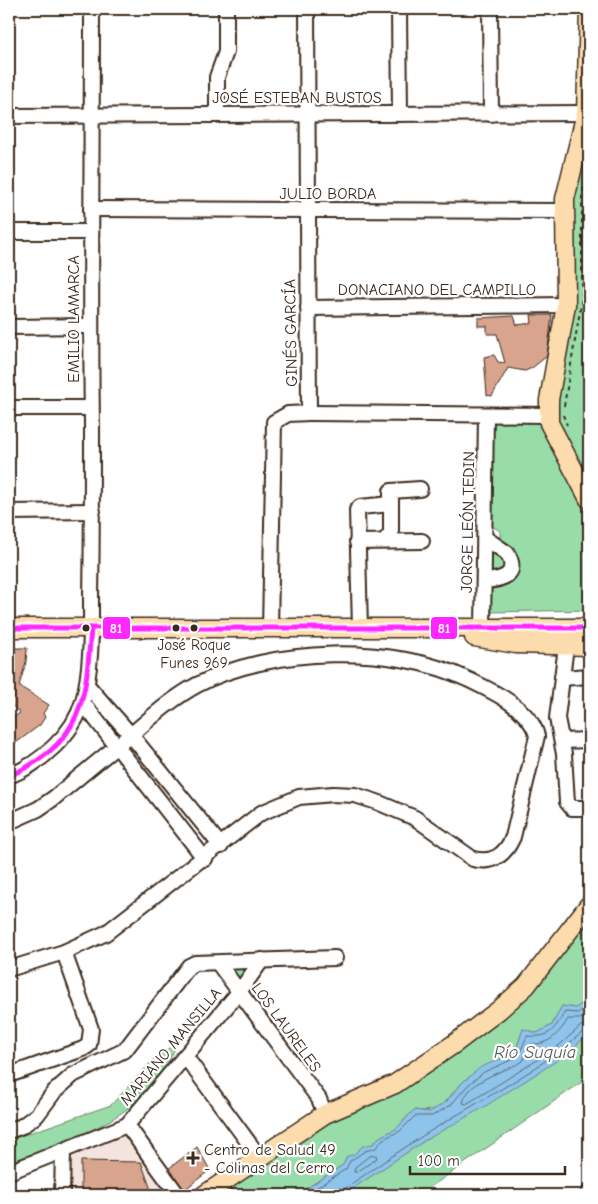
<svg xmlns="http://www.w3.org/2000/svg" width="598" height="1204" viewBox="0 0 598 1204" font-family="'Comic Neue',sans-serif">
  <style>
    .built { fill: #f3e4dd }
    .green { fill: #98dda9; stroke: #6a8464 }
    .water { fill: #8ec4ec; stroke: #6d869a }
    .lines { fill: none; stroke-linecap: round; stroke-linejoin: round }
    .shore { stroke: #5c6870; stroke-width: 1 }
    .building { fill: #d8a48d; stroke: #3b2a1e }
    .minor-casing { stroke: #3b2a1e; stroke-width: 18 }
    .major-casing { stroke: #3b2a1e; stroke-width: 21 }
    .path { stroke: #3b2a1e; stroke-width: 2; stroke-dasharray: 4 4; stroke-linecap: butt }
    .minor { stroke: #fff; stroke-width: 14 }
    .major { stroke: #fcdcac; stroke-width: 18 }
    .bus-1-casing { stroke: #fff; stroke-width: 9 }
    .bus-1 { stroke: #fe27ff; stroke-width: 5 }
    .bus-dot { fill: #3b2a1e; stroke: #fff; stroke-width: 2 }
    .labels { text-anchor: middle; stroke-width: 4.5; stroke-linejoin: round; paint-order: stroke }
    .bus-label { font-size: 15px; fill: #3b2a1e; stroke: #fff }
    .street-label { font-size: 16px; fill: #3b2a1e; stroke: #fff }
    .poi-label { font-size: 16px; fill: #3b2a1e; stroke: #fff; text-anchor: start }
    .water-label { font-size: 18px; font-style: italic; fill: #54585c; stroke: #fff }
    .line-badge { stroke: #fff; stroke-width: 2 }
    .badge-label { font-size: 14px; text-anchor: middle; font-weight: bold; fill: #fff }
  </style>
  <rect width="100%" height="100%" fill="#fff"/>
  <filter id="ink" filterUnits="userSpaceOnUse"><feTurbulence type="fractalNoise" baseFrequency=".02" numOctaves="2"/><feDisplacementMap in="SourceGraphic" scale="10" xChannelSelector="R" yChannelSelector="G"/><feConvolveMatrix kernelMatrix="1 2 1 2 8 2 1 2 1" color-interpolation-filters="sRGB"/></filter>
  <g filter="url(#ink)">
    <path class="built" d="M124,1131L169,1195H69L70,1160L66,1152Z"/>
    <g class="green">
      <path d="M589,9V499L548,415L564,211L586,113Z"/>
      <path d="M538,420L544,427L589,518V610L491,612L490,584L511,577L500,543V531L489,524L492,421Z"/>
      <path d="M491,549L505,559V572L492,574Z"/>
      <path d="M589,905V998L576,1008L562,1006L552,1025L537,1033L523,1029L515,1053C498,1060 479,1069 464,1081C444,1098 447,1114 414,1110C408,1115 402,1123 397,1128C388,1134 380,1134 373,1144L363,1146L343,1165L296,1195H210L325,1114L383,1090L516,996Z"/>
      <path d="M258,962L240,982L223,965Z"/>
      <path d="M589,1034V1077L419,1195H343C379,1171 415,1146 452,1124C500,1096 548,1070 589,1034Z"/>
      <path d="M179,1041C171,1055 164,1073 154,1085C117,1126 60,1145 9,1162V1140L111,1105L154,1059Z"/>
    </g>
    <path class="water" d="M589,998V1034L561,1058L484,1107L424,1141L343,1195H296L343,1165L347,1156L353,1155L363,1146L373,1144C380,1134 388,1134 397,1128C403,1123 408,1115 414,1110L430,1112L447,1101L463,1082L481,1067L515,1053L523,1029L537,1033L552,1025L562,1006L576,1008Z"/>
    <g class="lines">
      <g class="shore">
        <path d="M589,1012L580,1019H568C559,1034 549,1045 531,1044L523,1061C505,1072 468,1079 463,1103L466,1104L478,1097L555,1049L581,1026L589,1024"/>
        <path d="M374,1155L377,1156L376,1159L357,1172H354L355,1167L368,1157Z"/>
        <path d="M305,1195L346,1169L350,1161L365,1151L376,1148L383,1139L400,1131L415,1116H432L451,1105L467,1086L484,1072L518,1057L527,1036C550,1038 553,1031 565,1012L578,1013L589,1005"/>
        <path d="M341,1195L344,1189C379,1165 413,1141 450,1119C496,1092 543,1067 584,1031L589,1030"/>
      </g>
    </g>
    <g class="building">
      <path d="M531,315H552L547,356L532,368L525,371L508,368L492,396L487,395L484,357L494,355L498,362L505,363L497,334H487V326H478V318L514,316L517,325L532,323Z"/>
      <path d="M9,648H27L26,662L19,686L49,705L43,713L45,717L40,725L9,748V720L20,713L9,703Z"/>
      <path d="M197,1147L210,1170L180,1193L164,1172Z"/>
      <path d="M81,1161L141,1162L150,1187V1195H81Z"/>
    </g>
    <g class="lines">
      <g class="minor-casing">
        <g id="minor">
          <path d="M399,9L400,114"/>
          <path d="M490,9L491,114"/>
          <path d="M217,115V77L226,52V9"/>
          <path d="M9,116L586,113"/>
          <path d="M91,209L564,211"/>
          <path d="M9,232H91"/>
          <path d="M308,308L566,305"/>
          <path d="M9,327L91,326"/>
          <path d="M9,408H91"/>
          <path d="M309,413L548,415"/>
          <path d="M9,512L93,511"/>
          <path d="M385,540L391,534V491L420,489"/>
          <path d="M357,542L422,541"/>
          <path d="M484,581C502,580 520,575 507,553L485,538"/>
          <path d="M483,628L486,415"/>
          <path d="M270,629L274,422L288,414L309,413L307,9"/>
          <path d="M360,629L357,510L360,507L391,504"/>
          <path d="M566,646L557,718L564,754L567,802L572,808H589"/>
          <path d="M562,678L589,676"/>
          <path d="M87,685L131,735L221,846"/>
          <path d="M83,703L205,859"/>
          <path d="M562,741L589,740"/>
          <path d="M9,776C40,764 74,734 83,701C92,668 91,630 91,597C92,539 92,481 92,424C90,285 92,147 92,9"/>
          <path d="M9,822L38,809L54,798C80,776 107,754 133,733C153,716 173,698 197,685C270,647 394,643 469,680C492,691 530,708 537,736L513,837C505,855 493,864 473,859L415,818L377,802L355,795L333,794L299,797L261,813L106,933L64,952L9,969"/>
          <path d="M218,963L319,1099L325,1114"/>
          <path d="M185,1056L260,1158"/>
          <path d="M9,1075L83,1049L89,1045L91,1029L64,952"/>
          <path d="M127,1125L178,1195"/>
          <path d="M9,1131L22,1126L37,1115L54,1092L73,1075L125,1050L189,966L195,963L335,958"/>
          <path d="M9,1172L127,1125L239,992L262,960"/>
          <path d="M62,1195L63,1151"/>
          <path d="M588,1195L589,1193"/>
        </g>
      </g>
      <g class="major-casing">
        <g id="major">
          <path d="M589,9L586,113L565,199L566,305L549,400V423L589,499"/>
          <path d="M9,628H589"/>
          <path d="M474,637L516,644L589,646"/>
          <path d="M204,1195L325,1114L395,1084L454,1044L499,1010L526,986L589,905"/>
        </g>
      </g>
      <g class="path">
        <path d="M564,406L582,299V198L589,163"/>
        <path d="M563,415L567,425"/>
      </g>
      <use href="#minor" class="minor"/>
      <use href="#major" class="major"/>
      <g class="bus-1-casing">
        <g id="bus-1">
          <path d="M9,628H589"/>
          <path d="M9,776C83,743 86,700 91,628"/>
        </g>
      </g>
      <use href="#bus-1" class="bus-1"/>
    </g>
  </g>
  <g class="bus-dot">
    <circle cx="86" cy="628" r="4.5"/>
    <circle cx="176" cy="628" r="4.5"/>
    <circle cx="194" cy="628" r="4.5"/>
    <path d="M190.5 1150.5h5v5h5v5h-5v5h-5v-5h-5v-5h5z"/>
  </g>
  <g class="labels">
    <g class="bus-label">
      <text x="194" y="650">José Roque<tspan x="194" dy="18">Funes 969</tspan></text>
    </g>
    <g class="street-label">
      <text x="297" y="103">JOSÉ ESTEBAN BUSTOS</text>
      <text x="328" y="199">JULIO BORDA</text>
      <text x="437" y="295">DONACIANO DEL CAMPILLO</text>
      <text transform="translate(73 319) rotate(-90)" y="6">EMILIO LAMARCA</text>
      <text transform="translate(290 333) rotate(-91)" y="6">GINÉS GARCÍA</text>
      <text transform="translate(467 522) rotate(-89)" y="6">JORGE LEÓN TEDIN</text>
      <text transform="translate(287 1027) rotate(54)" y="6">LOS LAURELES</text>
      <text transform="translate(170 1046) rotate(-50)" y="6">MARIANO MANSILLA</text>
    </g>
    <g class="poi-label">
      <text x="204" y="1155">Centro de Salud 49<tspan x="204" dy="18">- Colinas del Cerro</tspan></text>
    </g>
    <g class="water-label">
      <text x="535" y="1058">Río Suquía</text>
    </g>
  </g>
  <g class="line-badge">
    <rect x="102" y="616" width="29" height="24" rx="5" fill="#fe27ff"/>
    <rect x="430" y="616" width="28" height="24" rx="5" fill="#fe27ff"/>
  </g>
  <g class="badge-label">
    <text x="116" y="633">81</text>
    <text x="444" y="633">81</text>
  </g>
  <rect width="598" height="1204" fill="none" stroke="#fff" stroke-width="30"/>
  <rect x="15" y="15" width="568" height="1174" fill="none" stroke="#3b2a1e" stroke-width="2" filter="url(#ink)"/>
  <path d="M410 1166v8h155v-8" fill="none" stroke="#3b2a1e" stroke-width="2.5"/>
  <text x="418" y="1166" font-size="15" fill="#3b2a1e" stroke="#ffffff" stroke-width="4" paint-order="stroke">100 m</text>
</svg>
